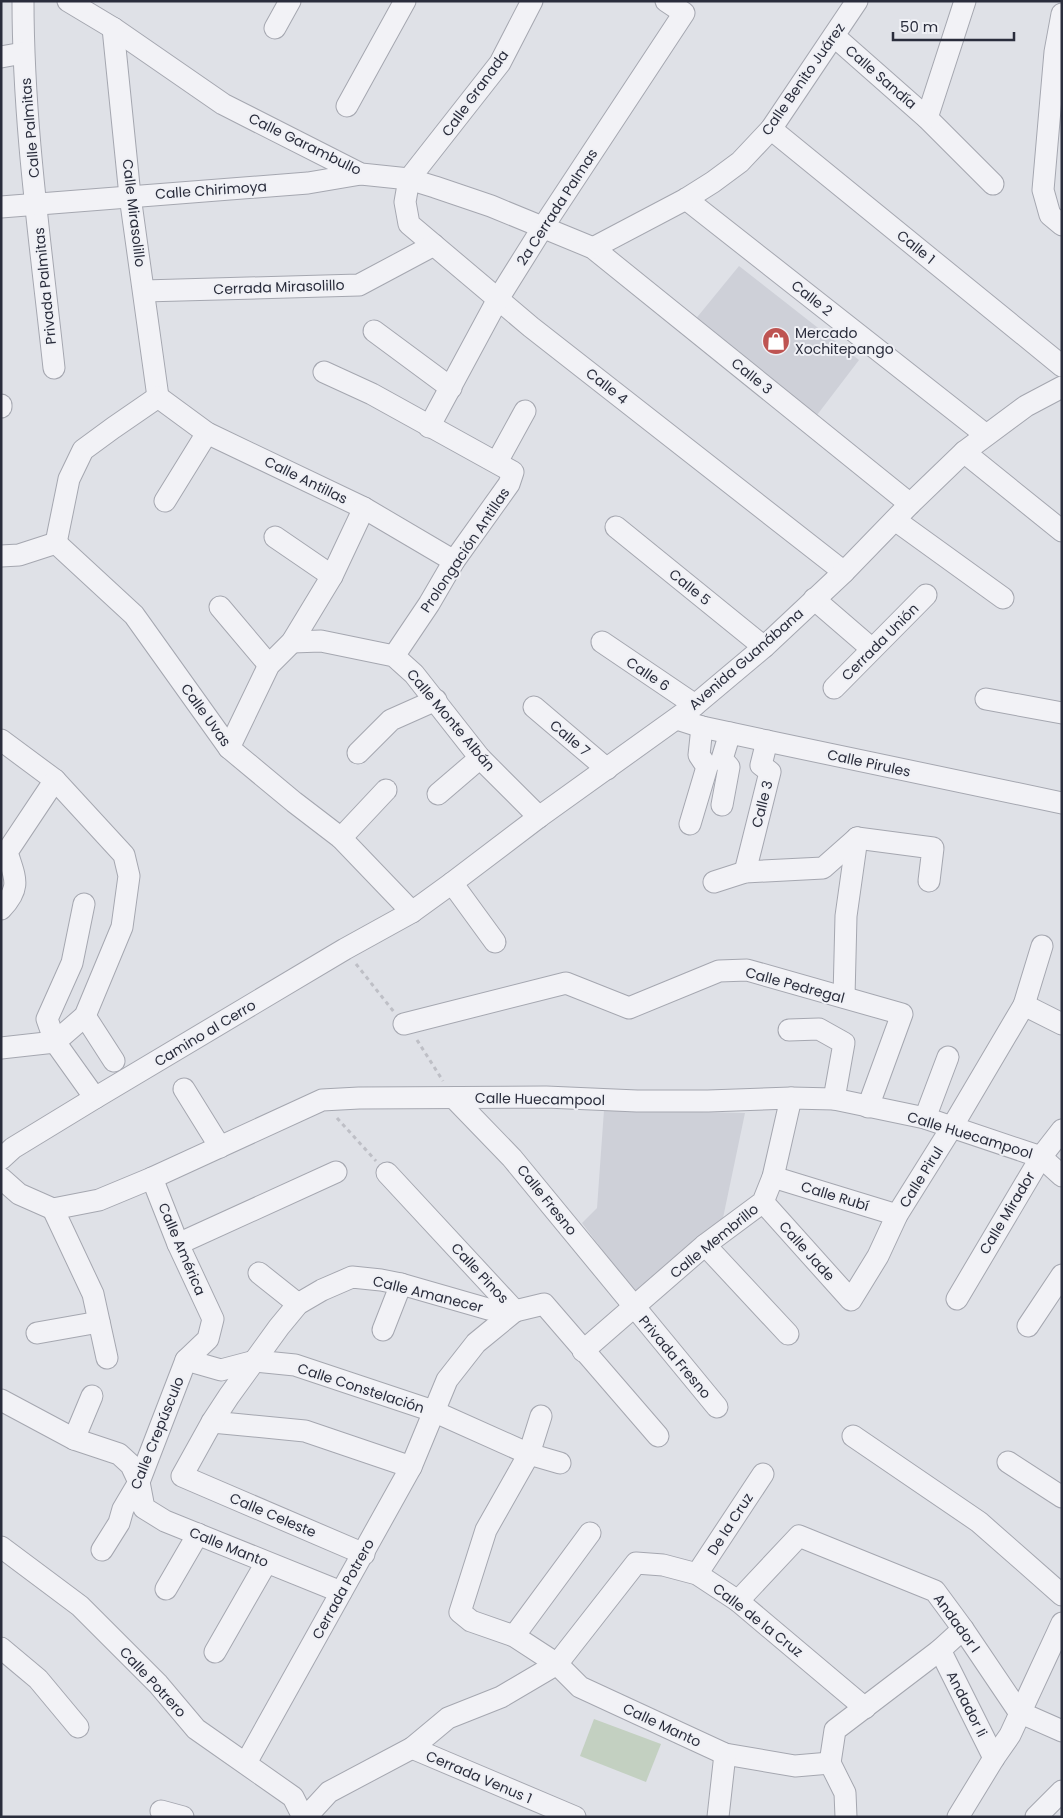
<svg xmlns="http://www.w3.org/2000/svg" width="1063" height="1818" viewBox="0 0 1063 1818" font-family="Poppins,sans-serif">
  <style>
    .built { fill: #ced0d8 }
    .green { fill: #c3d0c1 }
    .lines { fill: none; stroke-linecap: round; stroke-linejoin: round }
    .minor-casing { stroke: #a5a7b0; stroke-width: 23 }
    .path { stroke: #bebfc6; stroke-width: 3; stroke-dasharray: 4 4; stroke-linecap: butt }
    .minor { stroke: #f2f2f6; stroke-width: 21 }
    .labels { text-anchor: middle; stroke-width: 4; stroke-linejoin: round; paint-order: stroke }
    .street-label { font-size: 14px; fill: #2a2d3c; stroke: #eff0f5 }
    .poi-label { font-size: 14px; fill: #2a2d3c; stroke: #eff0f5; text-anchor: start }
  </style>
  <rect width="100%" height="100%" fill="#dfe1e7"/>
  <g class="built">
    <path d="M739,266L859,360L814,419L694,321Z"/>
    <path d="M604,1110L745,1113L723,1218L634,1292L582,1223L597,1208Z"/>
  </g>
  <path class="green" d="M594,1719L661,1744L646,1782L580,1756Z"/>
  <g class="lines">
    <g class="minor-casing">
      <g id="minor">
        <path d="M23,1C23,124 41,247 54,368"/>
        <path d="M68,1L113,28L223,104L361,174L409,179L435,187L491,206L593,248L910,504"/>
        <path d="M532,1L500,63L409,179L405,202L409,224L531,327L844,572"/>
        <path d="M1062,14L1055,52L1043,190L1050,215L1062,225"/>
        <path d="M113,28L130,196L158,397"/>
        <path d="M275,28L290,1"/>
        <path d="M834,36L927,118L993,184"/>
        <path d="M1,57L23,53"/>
        <path d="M347,106L405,1"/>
        <path d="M927,118L965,1"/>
        <path d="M771,129L1062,366"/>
        <path d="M686,199L986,435"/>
        <path d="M1,207L308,183L361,174"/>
        <path d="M593,248L686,199L713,182L740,162L771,129L857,1"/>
        <path d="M144,291L359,285L434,245"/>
        <path d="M374,331L451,388"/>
        <path d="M324,372L372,394L513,472L509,484L454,561L429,604L394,656"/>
        <path d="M158,397L207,433L364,508L454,561"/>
        <path d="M1,405V407"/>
        <path d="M429,427L498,299L543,227L684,13L666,1"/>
        <path d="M964,452L1062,531"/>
        <path d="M497,462L525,411"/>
        <path d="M165,501L207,433"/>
        <path d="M895,520L1003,598"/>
        <path d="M616,527L764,647"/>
        <path d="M275,537L332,576"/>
        <path d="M56,543L134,615L229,748L294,802L341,838L412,912"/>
        <path d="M56,543L69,479L83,450L113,428L158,397"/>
        <path d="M1,556L19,555L56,543"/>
        <path d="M814,599L872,649"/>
        <path d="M220,607L269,665"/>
        <path d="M292,642L321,641L394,656L414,674L480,758L539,817"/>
        <path d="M602,642L695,705"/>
        <path d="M834,688L926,595"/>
        <path d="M986,699L1062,713"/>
        <path d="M534,707L607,769"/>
        <path d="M677,719L702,727L767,741L1062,803"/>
        <path d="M1,740L55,780L124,855L129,876L122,927L85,1016L55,1042"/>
        <path d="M229,748L269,665L292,642L332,576L364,508"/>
        <path d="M358,753L391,720L436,700"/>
        <path d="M438,794L480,758"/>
        <path d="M722,805L729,767L722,759L730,733"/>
        <path d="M690,824L707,767L699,755L702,727"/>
        <path d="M341,838L386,790"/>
        <path d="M857,838L933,848L929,881"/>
        <path d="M745,872L770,772L761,765L767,741"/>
        <path d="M714,882L745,872L823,868L857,838"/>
        <path d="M452,883L495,942"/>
        <path d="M84,904L72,963L47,1019L55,1042L95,1098"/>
        <path d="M1,909C22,887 15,878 7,852L55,780"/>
        <path d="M844,997L846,916L857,838"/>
        <path d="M1024,1005L1062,1024"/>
        <path d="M85,1016L114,1061"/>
        <path d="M404,1024L566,983L629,1008L719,971L747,970L902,1014L868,1107"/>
        <path d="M789,1030L819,1029L844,1043L834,1099"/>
        <path d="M1,1048L55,1042"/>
        <path d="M184,1089L220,1147"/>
        <path d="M454,1098L512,1158L717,1407"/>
        <path d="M925,1118L948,1057"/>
        <path d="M1,1159L13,1148L95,1098L345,949L412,912L452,883L539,817L695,705L764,647L844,572L910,504L964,452L1026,406L1062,387"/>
        <path d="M387,1173L515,1311"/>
        <path d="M773,1177L897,1215"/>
        <path d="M1,1178L19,1194L53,1209"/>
        <path d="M763,1202L851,1300L878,1256L897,1215L952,1127L1024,1005L1042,946"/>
        <path d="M53,1209L99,1200L152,1178L322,1100L359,1098L546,1097L637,1101H708L791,1098L834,1099L925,1118L1041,1157L1062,1176"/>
        <path d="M53,1209L93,1294L107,1358"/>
        <path d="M178,1244L336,1172"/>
        <path d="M705,1245L788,1334"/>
        <path d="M259,1273L298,1304"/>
        <path d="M957,1299L1041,1157L1062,1130"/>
        <path d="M1028,1326L1062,1275"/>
        <path d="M383,1330L401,1284"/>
        <path d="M37,1333L99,1322"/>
        <path d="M583,1351L705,1245L763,1202L773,1177L791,1098"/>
        <path d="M186,1360L221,1370L255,1361L295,1365L433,1411L529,1454L560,1463"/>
        <path d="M1,1400L74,1439L119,1454L131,1465L139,1482L144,1508L165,1521L341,1592"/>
        <path d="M541,1416L529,1454L486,1530L460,1612L471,1621L514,1636L557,1664L580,1687L725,1754L795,1766L830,1763"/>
        <path d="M212,1422L305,1431L411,1467"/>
        <path d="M853,1436L979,1522L1062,1595"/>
        <path d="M74,1439L92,1396"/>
        <path d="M1008,1462L1062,1497"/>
        <path d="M1,1547L80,1606L158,1684L196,1729L293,1797L303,1817"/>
        <path d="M102,1550L119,1523L123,1509L139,1482L186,1360L208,1339L213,1319L178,1244L152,1178"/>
        <path d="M364,1554L182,1476L212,1422L229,1396L279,1327L298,1304L322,1290L352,1277L381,1280L401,1284L488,1309L515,1311L544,1304L658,1436"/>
        <path d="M697,1574L763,1474"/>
        <path d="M166,1589L198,1534"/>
        <path d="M738,1601L799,1536L935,1591L963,1629L1019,1712L1062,1731"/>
        <path d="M514,1636L590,1533"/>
        <path d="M1,1648L38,1679L78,1727"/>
        <path d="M940,1650L994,1758"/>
        <path d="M215,1652L266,1563"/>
        <path d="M412,1748L575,1817"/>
        <path d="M246,1763L411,1467L447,1380L476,1343L515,1311"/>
        <path d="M830,1763L835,1730L940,1650L963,1629"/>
        <path d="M830,1763L845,1793L846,1817"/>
        <path d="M161,1811L183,1817"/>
        <path d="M306,1817L329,1792L412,1748L448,1718L501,1697L557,1664L636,1563L663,1565L697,1574L738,1601L865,1708"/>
        <path d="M718,1817L725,1754"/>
        <path d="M958,1817L994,1758L1010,1735L1062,1623"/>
        <path d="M1036,1817L1062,1791"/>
      </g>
    </g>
    <g class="path">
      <path d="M356,964L394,1012"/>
      <path d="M417,1040L443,1081"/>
      <path d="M337,1118L376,1161"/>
    </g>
    <use href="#minor" class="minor"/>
  </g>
  <defs>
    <g id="shop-disc" transform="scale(1.4375)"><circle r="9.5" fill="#be5452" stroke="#eff0f5"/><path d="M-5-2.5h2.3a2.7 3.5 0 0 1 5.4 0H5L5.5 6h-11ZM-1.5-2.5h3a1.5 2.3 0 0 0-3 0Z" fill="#fff"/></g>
  </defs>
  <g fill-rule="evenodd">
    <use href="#shop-disc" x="776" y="341"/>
  </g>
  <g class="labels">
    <g class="street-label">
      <text transform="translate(881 77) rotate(41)" y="5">Calle Sandía</text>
      <text transform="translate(803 79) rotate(-55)" y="5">Calle Benito Juárez</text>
      <text transform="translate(475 93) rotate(-54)" y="5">Calle Granada</text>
      <text transform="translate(30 128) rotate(-95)" y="5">Calle Palmitas</text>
      <text transform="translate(305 144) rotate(26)" y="5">Calle Garambullo</text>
      <text transform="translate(211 190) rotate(-4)" y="5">Calle Chirimoya</text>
      <text transform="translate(557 207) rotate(-57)" y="5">2a Cerrada Palmas</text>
      <text transform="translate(134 213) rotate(83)" y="5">Calle Mirasolillo</text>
      <text transform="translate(916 247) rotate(39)" y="5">Calle 1</text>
      <text transform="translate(45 286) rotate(-96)" y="5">Privada Palmitas</text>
      <text transform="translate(279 287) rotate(-2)" y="5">Cerrada Mirasolillo</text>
      <text transform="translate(812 298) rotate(38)" y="5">Calle 2</text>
      <text transform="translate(752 376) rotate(39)" y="5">Calle 3</text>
      <text transform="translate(607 386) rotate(38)" y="5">Calle 4</text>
      <text transform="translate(306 480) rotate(26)" y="5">Calle Antillas</text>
      <text transform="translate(465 550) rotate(-56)" y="5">Prolongación Antillas</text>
      <text transform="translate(690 587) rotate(39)" y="5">Calle 5</text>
      <text transform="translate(880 642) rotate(-45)" y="5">Cerrada Unión</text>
      <text transform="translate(746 659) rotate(-41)" y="5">Avenida Guanábana</text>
      <text transform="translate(648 674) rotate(34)" y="5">Calle 6</text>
      <text transform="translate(206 715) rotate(54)" y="5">Calle Uvas</text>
      <text transform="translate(451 720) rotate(50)" y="5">Calle Monte Albán</text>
      <text transform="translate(570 738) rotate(40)" y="5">Calle 7</text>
      <text transform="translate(869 763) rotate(12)" y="5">Calle Pirules</text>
      <text transform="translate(762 804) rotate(-76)" y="5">Calle 3</text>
      <text transform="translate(795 985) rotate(15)" y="5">Calle Pedregal</text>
      <text transform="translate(205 1033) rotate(-31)" y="5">Camino al Cerro</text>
      <text transform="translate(540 1099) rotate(1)" y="5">Calle Huecampool</text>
      <text transform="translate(970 1135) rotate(17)" y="5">Calle Huecampool</text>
      <text transform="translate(921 1177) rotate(-58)" y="5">Calle Pirul</text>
      <text transform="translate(835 1196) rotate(17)" y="5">Calle Rubí</text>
      <text transform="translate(547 1200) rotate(51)" y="5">Calle Fresno</text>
      <text transform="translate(1007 1213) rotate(-59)" y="5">Calle Mirador</text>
      <text transform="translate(714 1241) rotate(-39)" y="5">Calle Membrillo</text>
      <text transform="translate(182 1249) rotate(67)" y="5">Calle América</text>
      <text transform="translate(807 1251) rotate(48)" y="5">Calle Jade</text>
      <text transform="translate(480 1273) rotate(47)" y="5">Calle Pinos</text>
      <text transform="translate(428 1294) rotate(14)" y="5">Calle Amanecer</text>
      <text transform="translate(675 1357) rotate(50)" y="5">Privada Fresno</text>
      <text transform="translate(361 1388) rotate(18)" y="5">Calle Constelación</text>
      <text transform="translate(157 1433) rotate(-68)" y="5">Calle Crepúsculo</text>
      <text transform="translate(273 1515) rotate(23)" y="5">Calle Celeste</text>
      <text transform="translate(730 1524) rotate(-57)" y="5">De la Cruz</text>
      <text transform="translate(229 1547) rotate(22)" y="5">Calle Manto</text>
      <text transform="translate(343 1589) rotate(-61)" y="5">Cerrada Potrero</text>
      <text transform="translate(758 1620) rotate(38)" y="5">Calle de la Cruz</text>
      <text transform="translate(957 1623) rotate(54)" y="5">Andador I</text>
      <text transform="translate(153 1682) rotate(47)" y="5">Calle Potrero</text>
      <text transform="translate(967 1704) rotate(63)" y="5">Andador Ii</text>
      <text transform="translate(662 1725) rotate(25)" y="5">Calle Manto</text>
      <text transform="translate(479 1777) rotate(23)" y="5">Cerrada Venus 1</text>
    </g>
    <g class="poi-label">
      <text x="795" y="338">Mercado<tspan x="795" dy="16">Xochitepango</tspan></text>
    </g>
  </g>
  <rect width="1063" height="1818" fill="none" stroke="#2a2d3c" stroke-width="5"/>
  <path d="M893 32v8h121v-8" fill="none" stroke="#2a2d3c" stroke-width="2.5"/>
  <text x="900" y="32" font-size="15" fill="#2a2d3c" stroke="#eff0f5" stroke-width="4" paint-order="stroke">50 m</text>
</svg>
